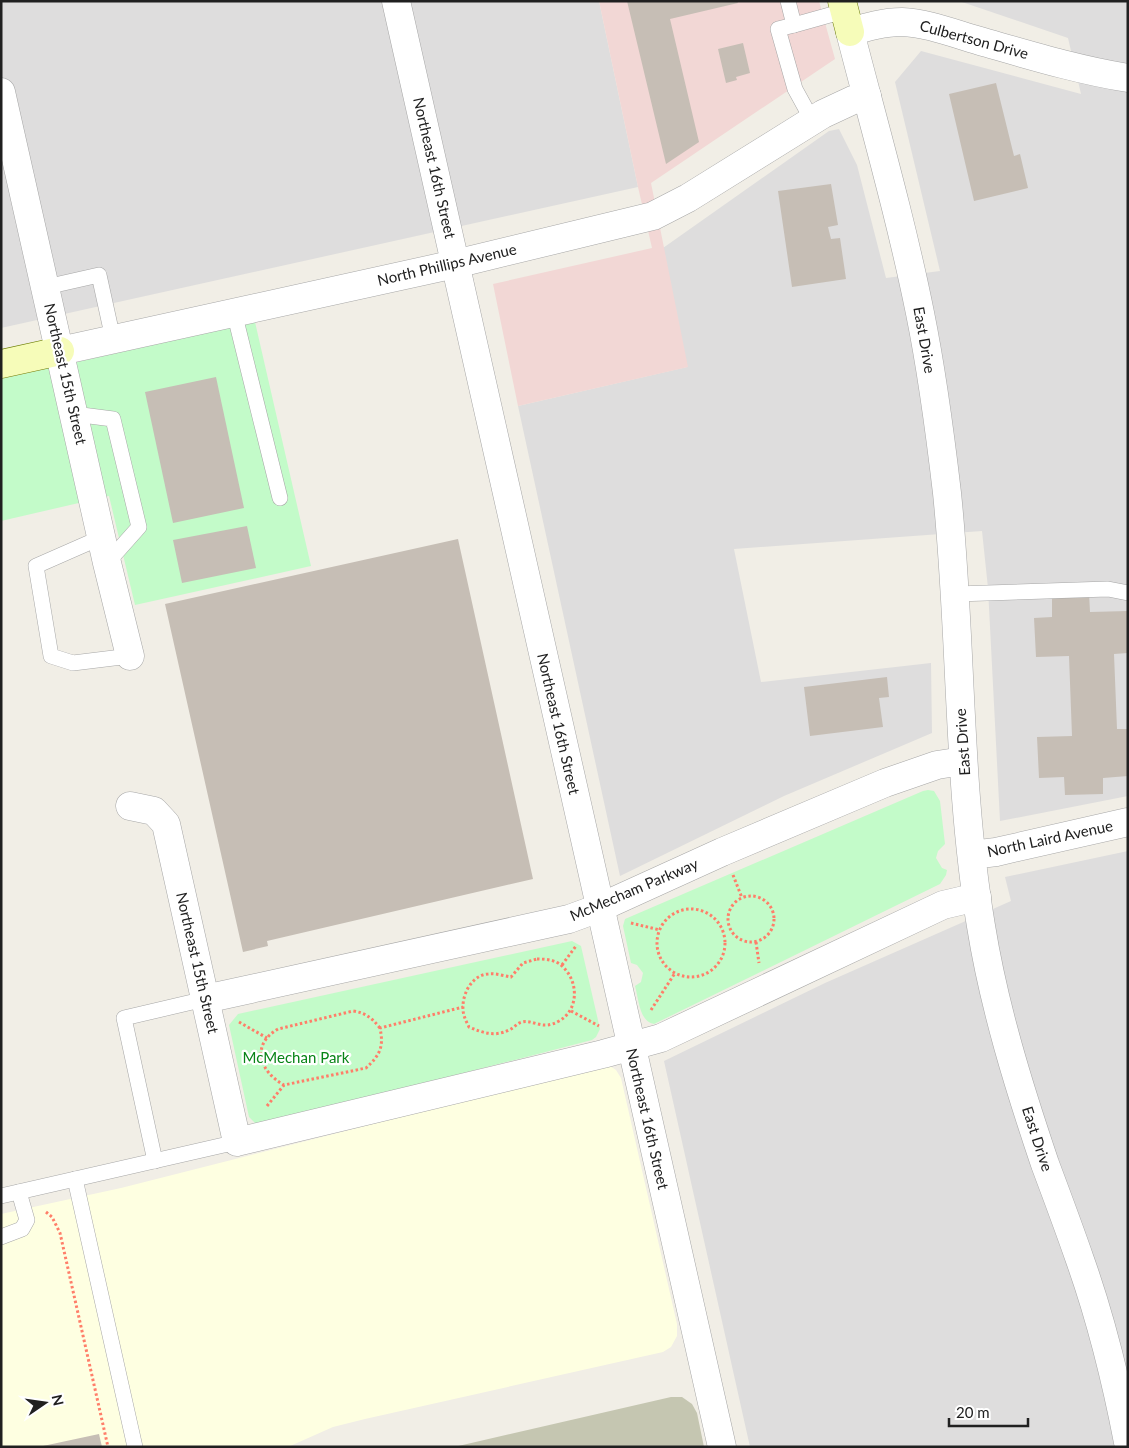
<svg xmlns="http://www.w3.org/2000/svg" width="1129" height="1448" viewBox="0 0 1129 1448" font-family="Lato,sans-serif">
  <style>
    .residential { fill: #dedddd }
    .commercial { fill: #f2d7d5 }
    .education { fill: #feffe1 }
    .construction { fill: #c5c6b1 }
    .park { fill: #c3fbc9 }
    .building { fill: #c6beb5 }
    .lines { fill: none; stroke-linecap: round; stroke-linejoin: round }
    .lane-casing { stroke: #a7a7a7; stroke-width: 16 }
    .street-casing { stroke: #a7a7a7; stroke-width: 29 }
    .secondary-casing { stroke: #6b7d01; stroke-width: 29 }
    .path { stroke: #ff7e69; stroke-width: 3; stroke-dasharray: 2.5 2.5; stroke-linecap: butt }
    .lane { stroke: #fff; stroke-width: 15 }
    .street { stroke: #fff; stroke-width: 28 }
    .secondary { stroke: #f6fcb9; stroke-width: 28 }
    .labels { text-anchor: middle; stroke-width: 4.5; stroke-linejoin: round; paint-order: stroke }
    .street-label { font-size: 15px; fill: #202020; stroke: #fff }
    .park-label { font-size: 15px; fill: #088417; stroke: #fff }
  </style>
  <rect width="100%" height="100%" fill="#f1eee6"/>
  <g class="residential">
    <path d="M1,1H599L638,187L1,328Z"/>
    <path d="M959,1H1128V796L1000,821L988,588L982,531L734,549L761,682L931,663L932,733L784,796L620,876L518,406L687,367L663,248L829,131L839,129L857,165L886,278L940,271L895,82L921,51L1081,94L1068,38Z"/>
    <path d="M1128,851V1447H750L664,1061L825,983L1011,901L1005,877Z"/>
  </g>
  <path class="commercial" d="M599,1H819L835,59L651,183L688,367L518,406L493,284L652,248L638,187Z"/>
  <path class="education" d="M602,1066H610L616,1070L621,1078L677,1324V1336L671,1347L663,1352L365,1419L333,1427L288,1447H1V1214L121,1188Z"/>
  <path class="construction" d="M671,1397H682L692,1404L697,1413L704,1447H454Z"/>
  <g class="park">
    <path d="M255,322L311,566L135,605L109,496L1,521V379Z"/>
    <path d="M928,790L934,791L940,801L945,844L938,851L936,858L942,868L947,870L946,875L940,884L654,1024C639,1021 639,1000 635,986L641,982L643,973L637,965L631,963L623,926L625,919L923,791Z"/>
    <path d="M572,941L581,946L600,1029L596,1037L592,1040L258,1126L249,1117L229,1025L238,1014Z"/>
  </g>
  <g class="building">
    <path d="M627,1H737L738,3L670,19L699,142L666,164Z"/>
    <path d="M743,43L750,73L736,77L737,80L726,83L718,49Z"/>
    <path d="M996,83L1014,156L1020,154L1028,188L974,201L949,94Z"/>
    <path d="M831,184L838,225L828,227L831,239L840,238L846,279L792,287L778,191Z"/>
    <path d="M216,377L244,508L173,523L145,392Z"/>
    <path d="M247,526L256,568L182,583L173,540Z"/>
    <path d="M458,539L533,879L267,941L268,946L243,952L165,604Z"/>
    <path d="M1089,593L1090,612L1128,611V653L1114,654L1117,729H1128V776L1103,778V794L1065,795L1064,777L1039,778L1037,737L1072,736L1069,656L1036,657L1034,618L1052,617V595Z"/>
    <path d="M887,677L889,697L879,698L883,727L810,736L804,687Z"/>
    <path d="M99,1434L102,1447H44L43,1446Z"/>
  </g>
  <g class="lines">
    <g class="lane-casing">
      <g id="lane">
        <path d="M788,1L794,25L844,11"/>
        <path d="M794,25L778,29L795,89L812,120"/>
        <path d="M46,287L99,275L113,339"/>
        <path d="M234,312L280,498"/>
        <path d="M74,414L113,419L139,527L107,563"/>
        <path d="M102,537L36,566L51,656L73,663L130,656"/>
        <path d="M956,594L1108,589L1128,593"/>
        <path d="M155,1161L124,1018L205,999"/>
        <path d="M75,1179L135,1447"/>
        <path d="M1,1196L237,1142"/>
        <path d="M1,1237L22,1229L27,1220L19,1192"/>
      </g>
    </g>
    <g class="street-casing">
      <g id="street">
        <path d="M396,1L722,1447"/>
        <path d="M1128,78C1078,70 1029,55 980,41C955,34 928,23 902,22C884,22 867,27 850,32C874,125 901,219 920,313C932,372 940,433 947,493C962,637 957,783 981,926C994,1007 1019,1087 1045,1164C1057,1196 1069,1228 1080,1260C1101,1319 1116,1380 1128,1442"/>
        <path d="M1,92L107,563L130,656"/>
        <path d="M60,351L455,264L653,216L688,198L823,114L853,100L867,96"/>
        <path d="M130,806L154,811L166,824L237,1142L603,1054L661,1038L943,905L977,897"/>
        <path d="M972,855L996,852L1128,822"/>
        <path d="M205,999L569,919L599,908L722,852L885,783L937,765L963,761"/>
      </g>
    </g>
    <g class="secondary-casing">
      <g id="secondary">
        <path d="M842,1L850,32"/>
        <path d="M1,364L60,351"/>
      </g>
    </g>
    <g class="path">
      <path d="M733,875L742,898"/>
      <circle cx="751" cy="919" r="23"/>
      <circle cx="691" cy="943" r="34"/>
      <path d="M631,923L660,930"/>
      <path d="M756,942L759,963"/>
      <path d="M537,959C546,959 556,960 562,966C579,981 579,1010 559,1021C542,1031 533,1019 522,1022C517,1023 514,1028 509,1030C495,1037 483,1033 469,1027C466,1021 463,1015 463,1009C462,994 472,975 488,974C496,973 504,976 511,977L523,963Z"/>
      <path d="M562,965L576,946"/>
      <path d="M651,1010L675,973"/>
      <path d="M571,1011L599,1026"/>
      <path d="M239,1022L267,1038"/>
      <path d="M380,1028C372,1018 366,1013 353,1011L278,1029C250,1045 260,1072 284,1085L366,1068C380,1055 384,1047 380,1028L463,1007"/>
      <path d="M267,1106L284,1085"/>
      <path d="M46,1212L52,1217L60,1233L108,1447"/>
    </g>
    <use href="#lane" class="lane"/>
    <use href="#street" class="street"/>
    <use href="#secondary" class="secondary"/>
  </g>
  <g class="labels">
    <g class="street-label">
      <text transform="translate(974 40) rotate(15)" y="5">Culbertson Drive</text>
      <text transform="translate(434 168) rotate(77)" y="5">Northeast 16th Street</text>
      <text transform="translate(447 265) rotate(-13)" y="5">North Phillips Avenue</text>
      <text transform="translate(924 340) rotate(80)" y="5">East Drive</text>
      <text transform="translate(65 374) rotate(77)" y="5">Northeast 15th Street</text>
      <text transform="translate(558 724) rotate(77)" y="5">Northeast 16th Street</text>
      <text transform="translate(963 742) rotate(-94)" y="5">East Drive</text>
      <text transform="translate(1050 839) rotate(-12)" y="5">North Laird Avenue</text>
      <text transform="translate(634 890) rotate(-23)" y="5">McMecham Parkway</text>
      <text transform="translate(197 963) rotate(77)" y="5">Northeast 15th Street</text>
      <text transform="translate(647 1119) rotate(77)" y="5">Northeast 16th Street</text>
      <text transform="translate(1037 1139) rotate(72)" y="5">East Drive</text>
    </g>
    <g class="park-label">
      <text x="296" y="1063">McMechan Park</text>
    </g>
  </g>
  <rect width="1129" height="1448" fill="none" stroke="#202020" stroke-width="5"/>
  <g transform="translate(45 1403) rotate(77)" stroke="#ffffff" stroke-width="4" paint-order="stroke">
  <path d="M0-4L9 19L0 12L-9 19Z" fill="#202020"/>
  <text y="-8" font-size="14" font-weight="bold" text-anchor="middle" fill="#202020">N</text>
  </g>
  <path d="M949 1418v8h79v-8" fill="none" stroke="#202020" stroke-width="2.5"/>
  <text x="956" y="1418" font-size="15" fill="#202020" stroke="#ffffff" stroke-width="4" paint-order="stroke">20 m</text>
</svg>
